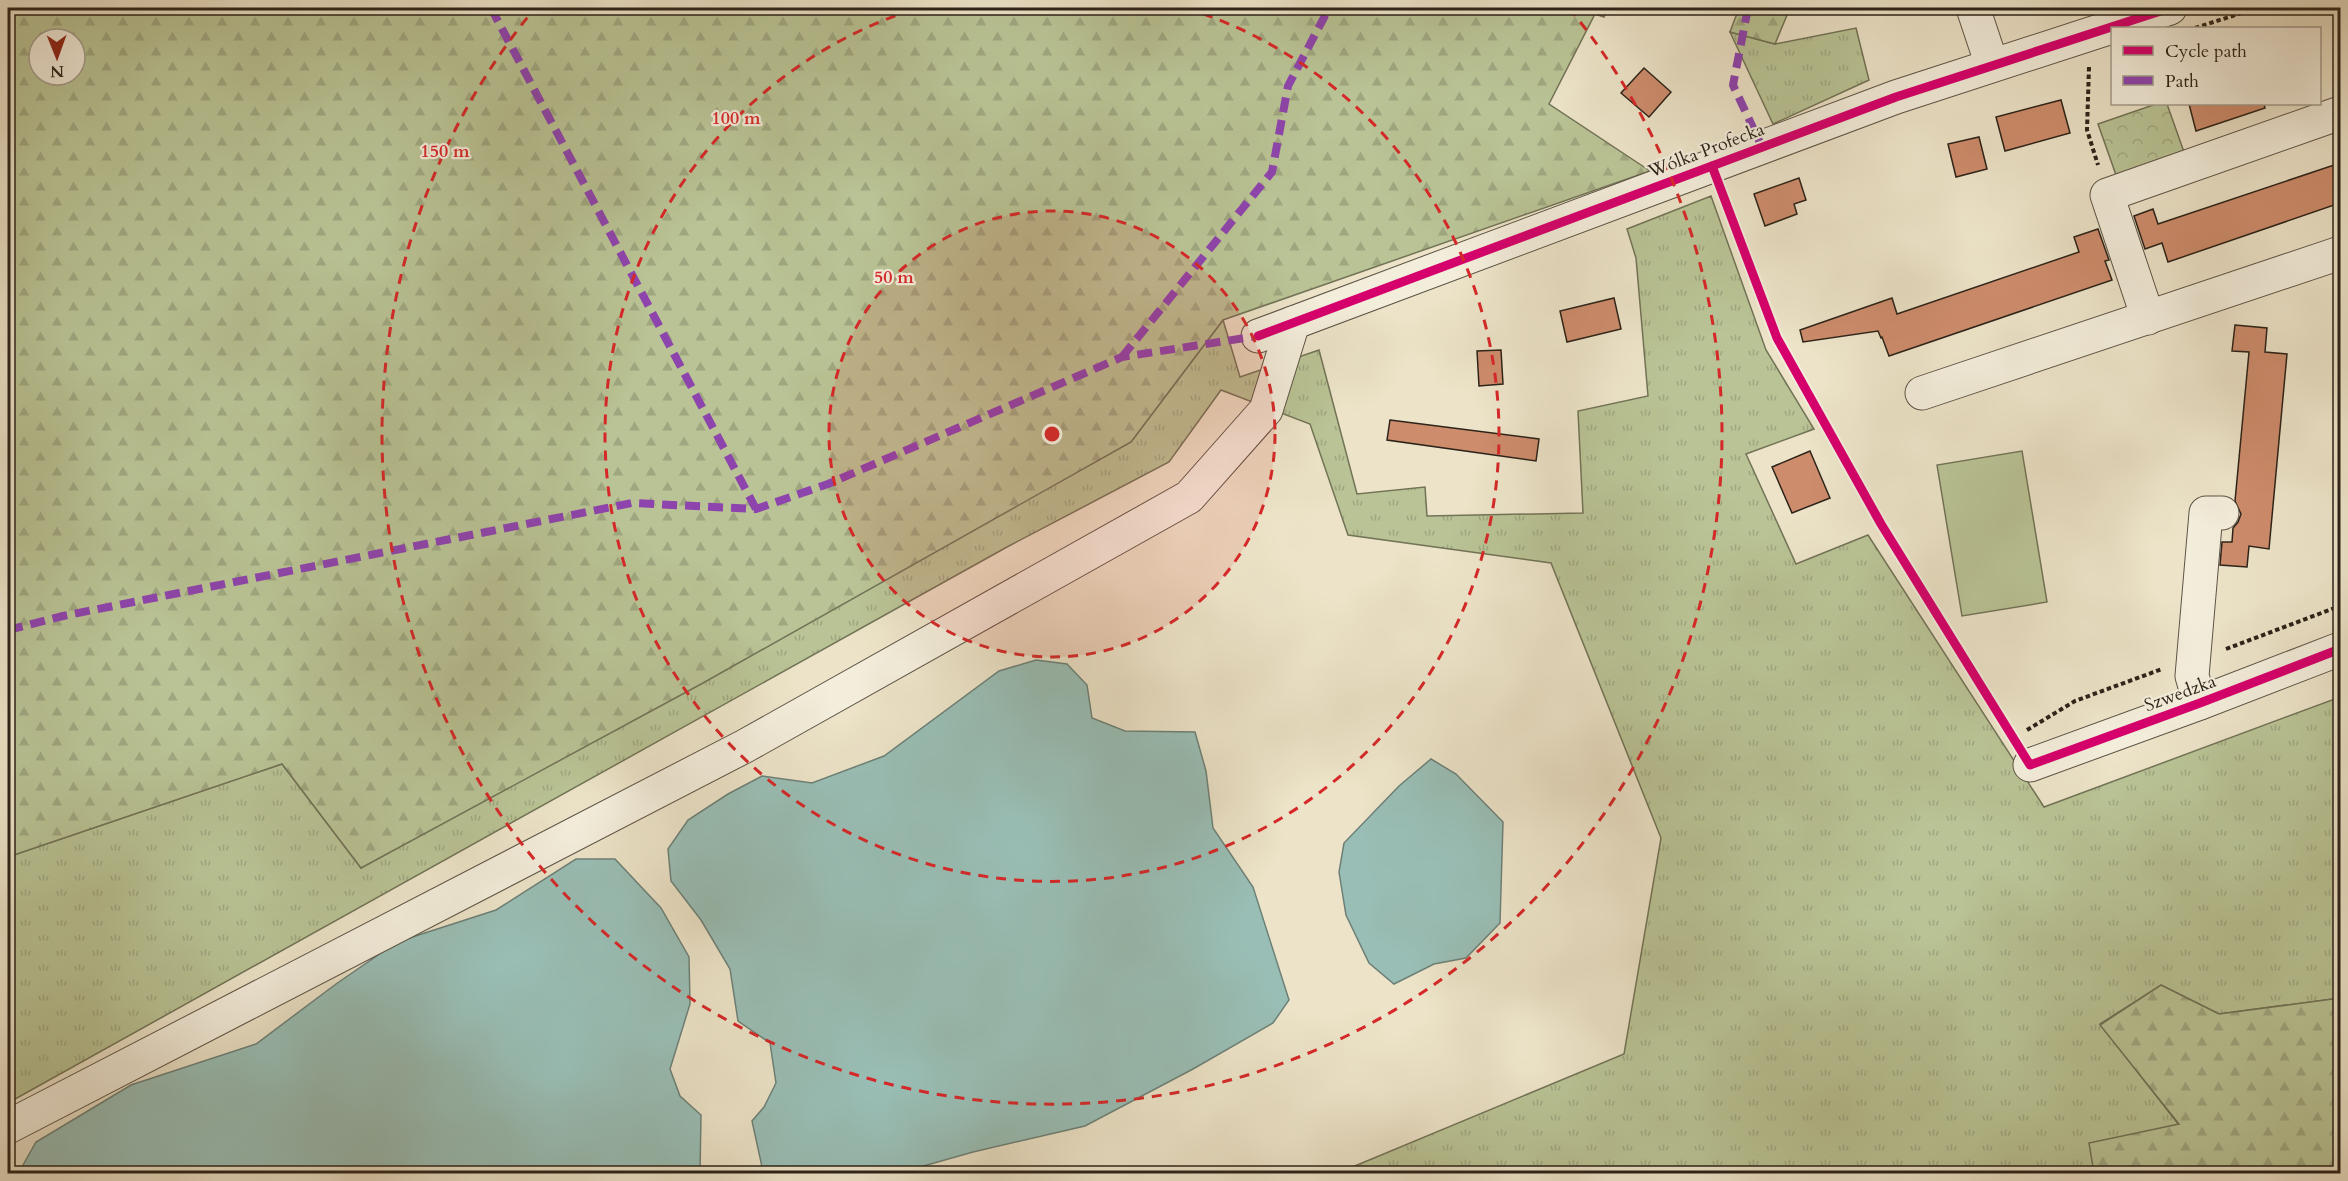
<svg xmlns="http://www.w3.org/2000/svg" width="2348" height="1181" viewBox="0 0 2348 1181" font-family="Cardo,serif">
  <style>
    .grass { fill: url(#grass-tufts); stroke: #727357; stroke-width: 1.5 }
    .forest { fill: url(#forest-firs); stroke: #727357; stroke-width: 1.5; fill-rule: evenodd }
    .park { fill: url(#park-crowns); stroke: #727357; stroke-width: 1.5 }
    .pitch { fill: #b9c395; stroke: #727357; stroke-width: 1.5 }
    .water { fill: #99beb5; stroke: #6d8077; stroke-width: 1.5 }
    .building { fill: #cd8c6c; stroke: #2c2319; stroke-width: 1.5 }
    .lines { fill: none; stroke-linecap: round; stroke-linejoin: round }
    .minor-casing { stroke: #5c5345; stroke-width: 35 }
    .path { stroke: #2c2319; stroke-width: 4; stroke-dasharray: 4.5 3; stroke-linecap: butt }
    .minor { stroke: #f3eddb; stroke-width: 33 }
    .quiet { stroke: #8e44ad; stroke-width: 8; stroke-dasharray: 15 8; stroke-linecap: butt }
    .cycleway-casing { stroke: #f3eddb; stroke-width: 13 }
    .cycleway { stroke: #d6006c; stroke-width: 9 }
    .ring { fill: none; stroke: #d62828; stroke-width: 3; stroke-dasharray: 10 8 }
    .labels { text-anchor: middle; stroke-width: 4.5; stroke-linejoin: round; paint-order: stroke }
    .street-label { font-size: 18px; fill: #2c2319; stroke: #f3eddb }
    .centre { fill: #d62828; stroke: #f3eddb; stroke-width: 3 }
    .ring-label { font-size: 18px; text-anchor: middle; font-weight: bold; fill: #d62828; stroke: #f3eddb; stroke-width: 4.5; stroke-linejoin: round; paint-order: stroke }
  </style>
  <defs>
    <pattern id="grass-tufts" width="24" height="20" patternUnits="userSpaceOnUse" patternTransform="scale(1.5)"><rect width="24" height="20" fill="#b9c395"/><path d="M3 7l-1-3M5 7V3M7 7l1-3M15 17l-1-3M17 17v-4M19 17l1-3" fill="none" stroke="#9fa780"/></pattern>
    <pattern id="forest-firs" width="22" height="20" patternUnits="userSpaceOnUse" patternTransform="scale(1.5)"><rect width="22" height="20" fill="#b9c395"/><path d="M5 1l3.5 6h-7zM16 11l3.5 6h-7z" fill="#9fa780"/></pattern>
    <pattern id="park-crowns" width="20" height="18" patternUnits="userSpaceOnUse" patternTransform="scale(1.5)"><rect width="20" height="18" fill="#b9c395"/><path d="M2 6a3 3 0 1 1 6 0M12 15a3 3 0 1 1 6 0" fill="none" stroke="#9fa780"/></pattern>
  </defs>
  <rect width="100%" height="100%" fill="#ece3c8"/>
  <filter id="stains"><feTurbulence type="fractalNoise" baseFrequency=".00333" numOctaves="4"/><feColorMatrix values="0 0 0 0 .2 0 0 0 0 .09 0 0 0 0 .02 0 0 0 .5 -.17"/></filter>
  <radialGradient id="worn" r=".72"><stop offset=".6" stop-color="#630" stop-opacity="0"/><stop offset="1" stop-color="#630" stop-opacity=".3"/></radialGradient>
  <g class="grass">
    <path d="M1856,28L1869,80L1773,124L1730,32L1775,44Z"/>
    <path d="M1711,196L1766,350L1814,429L1746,454L1796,564L1868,535L2044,807L2340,697V998L2219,1014L2161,985L2100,1024L2179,1125L2090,1143L2094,1173H1338L1624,1054L1661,838L1551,563L1348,535L1310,424L1221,390L1169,462L1007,547L8,1103V857L282,764L361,868L1131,442L1223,320L1240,377L1319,350L1357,494L1425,487L1427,516L1583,513L1578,411L1648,396L1636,258L1627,229Z"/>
  </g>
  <g class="forest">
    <path d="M8,8H1608L1604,17L1595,14L1549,104L1650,171L1223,320L1131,442L703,683L361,868L282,764L8,857ZM39,39H75V75H39Z"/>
    <path d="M1739,8H1790L1775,44L1730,32Z"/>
    <path d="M2161,985L2219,1014L2340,998V1173H2094L2089,1143L2179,1124L2100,1025Z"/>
  </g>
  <path class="park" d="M2156,104H2167L2184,152L2116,175L2098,124Z"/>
  <path class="pitch" d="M2022,451L2047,602L1962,616L1937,465Z"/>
  <g class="water">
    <path d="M1036,660L1067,664L1087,685L1092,718L1125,731L1195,732L1206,771L1213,828L1253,887L1289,1000L1273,1023L1193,1069L1085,1126L973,1152L899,1173H768L762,1167L752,1121L764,1107L776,1083L770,1043L738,1021L730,969L701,920L671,881L668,849L688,820L728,794L762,776L812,783L884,756L999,671Z"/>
    <path d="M1431,759L1456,774L1503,822L1500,923L1466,958L1434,964L1394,984L1369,963L1346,915L1339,872L1344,843L1399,786Z"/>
    <path d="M576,859H615L661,908L689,957L690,1004L670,1069L680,1096L701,1115L700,1173L18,1174L36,1142L131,1085L256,1044L336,984L397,942L496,910Z"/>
  </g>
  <g class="building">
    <path d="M1644,68L1671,92L1649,117L1621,93Z"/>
    <path d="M2061,100L2070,133L2005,151L1996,117Z"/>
    <path d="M2189,104H2264L2265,108L2196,131Z"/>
    <path d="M1979,137L1987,169L1956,177L1948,144Z"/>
    <path d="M2340,163V203L2168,262L2162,243L2145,249L2134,216L2153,209L2158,224Z"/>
    <path d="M1799,178L1806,200L1794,204L1797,214L1765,226L1754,194Z"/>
    <path d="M2098,229L2109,260L2105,261L2112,280L1889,356L1882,337L1881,338L1878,331L1803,342L1800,330L1892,298L1897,314L2079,252L2074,237Z"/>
    <path d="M1614,298L1621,329L1567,342L1560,311Z"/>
    <path d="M2235,325L2267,328L2265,352L2287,354L2269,549L2249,546L2247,567L2220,565L2222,542H2232L2233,528L2238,522L2241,514L2235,501L2249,352L2232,351Z"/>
    <path d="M1501,350L1503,384L1479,386L1477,351Z"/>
    <path d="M1390,420L1539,439L1536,461L1387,440Z"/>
    <path d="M1810,451L1830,498L1792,513L1772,467Z"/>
  </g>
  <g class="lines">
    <g class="minor-casing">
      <g id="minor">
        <path d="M1973,8L1992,65"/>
        <path d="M2148,318L2107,195L2340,113"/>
        <path d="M1258,336L1896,97L2170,8"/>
        <path d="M1922,393L2340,253"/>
        <path d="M2200,703L2192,676L2206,513H2222"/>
        <path d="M2030,765L2200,703L2340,649"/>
        <path d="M8,1127L745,746L1189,497L1266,410L1293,323"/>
      </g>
    </g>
    <g class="path">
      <path d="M2195,28L2257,8"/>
      <path d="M2089,67L2087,130L2098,165"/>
      <path d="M2226,649L2340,606"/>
      <path d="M2027,730L2075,701L2162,669"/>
    </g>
    <use href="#minor" class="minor"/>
    <g class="quiet">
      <path d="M491,8L756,509"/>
      <path d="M1748,8L1733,85L1762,147"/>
      <path d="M1122,357L1272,172L1288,86L1329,8"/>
      <path d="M8,630L63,616L632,503L756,509L828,484L1122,357L1258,336"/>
    </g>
    <g class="cycleway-casing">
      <g id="cycleway">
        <path d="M1712,166L1777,338L1881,524L2030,765L2200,703L2340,649"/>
        <path d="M1258,336L1896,97L2170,8"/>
      </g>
    </g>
    <use href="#cycleway" class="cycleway"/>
  </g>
  <circle cx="1052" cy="434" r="223" fill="#d62828" fill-opacity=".12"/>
  <g class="ring">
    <circle cx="1052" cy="434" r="223"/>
    <path d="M1186 8A447 447 0 1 1 918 8"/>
    <path d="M1569 8A670 670 0 1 1 535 8"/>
  </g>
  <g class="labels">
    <g class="street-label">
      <text transform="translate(1706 150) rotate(-21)" y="6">Wólka Profecka</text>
      <text transform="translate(2180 693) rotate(-20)" y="6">Szwedzka</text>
    </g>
  </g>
  <circle cx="1052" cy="434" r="9" class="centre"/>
  <g class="ring-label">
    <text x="736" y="124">100 m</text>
    <text x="445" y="157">150 m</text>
    <text x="894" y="283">50 m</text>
  </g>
  <rect width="2348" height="1181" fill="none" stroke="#ece3c8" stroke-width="30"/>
  <rect x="9" y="9" width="2330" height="1163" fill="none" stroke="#2c2319" stroke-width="3"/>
  <rect x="15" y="15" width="2318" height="1151" fill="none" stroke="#2c2319" stroke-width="1.5"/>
  <rect x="2111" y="27" width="210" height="78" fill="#f3eddb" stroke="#a39c8d" stroke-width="1.5"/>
  <rect x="2123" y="46" width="30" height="9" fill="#d6006c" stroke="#a39c8d" stroke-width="1.5"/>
  <text x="2165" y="57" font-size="18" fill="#2c2319">Cycle path</text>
  <rect x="2123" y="76" width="30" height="9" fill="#8e44ad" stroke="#a39c8d" stroke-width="1.5"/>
  <text x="2165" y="87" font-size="18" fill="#2c2319">Path</text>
  <g transform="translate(57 57) rotate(179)"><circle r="28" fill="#f3eddb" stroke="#a39c8d" stroke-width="1.5"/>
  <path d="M0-4.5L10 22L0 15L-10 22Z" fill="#8f2418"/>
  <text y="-9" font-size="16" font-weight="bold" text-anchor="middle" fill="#2c2319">N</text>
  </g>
  <rect width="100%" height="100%" filter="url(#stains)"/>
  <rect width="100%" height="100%" fill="url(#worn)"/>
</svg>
